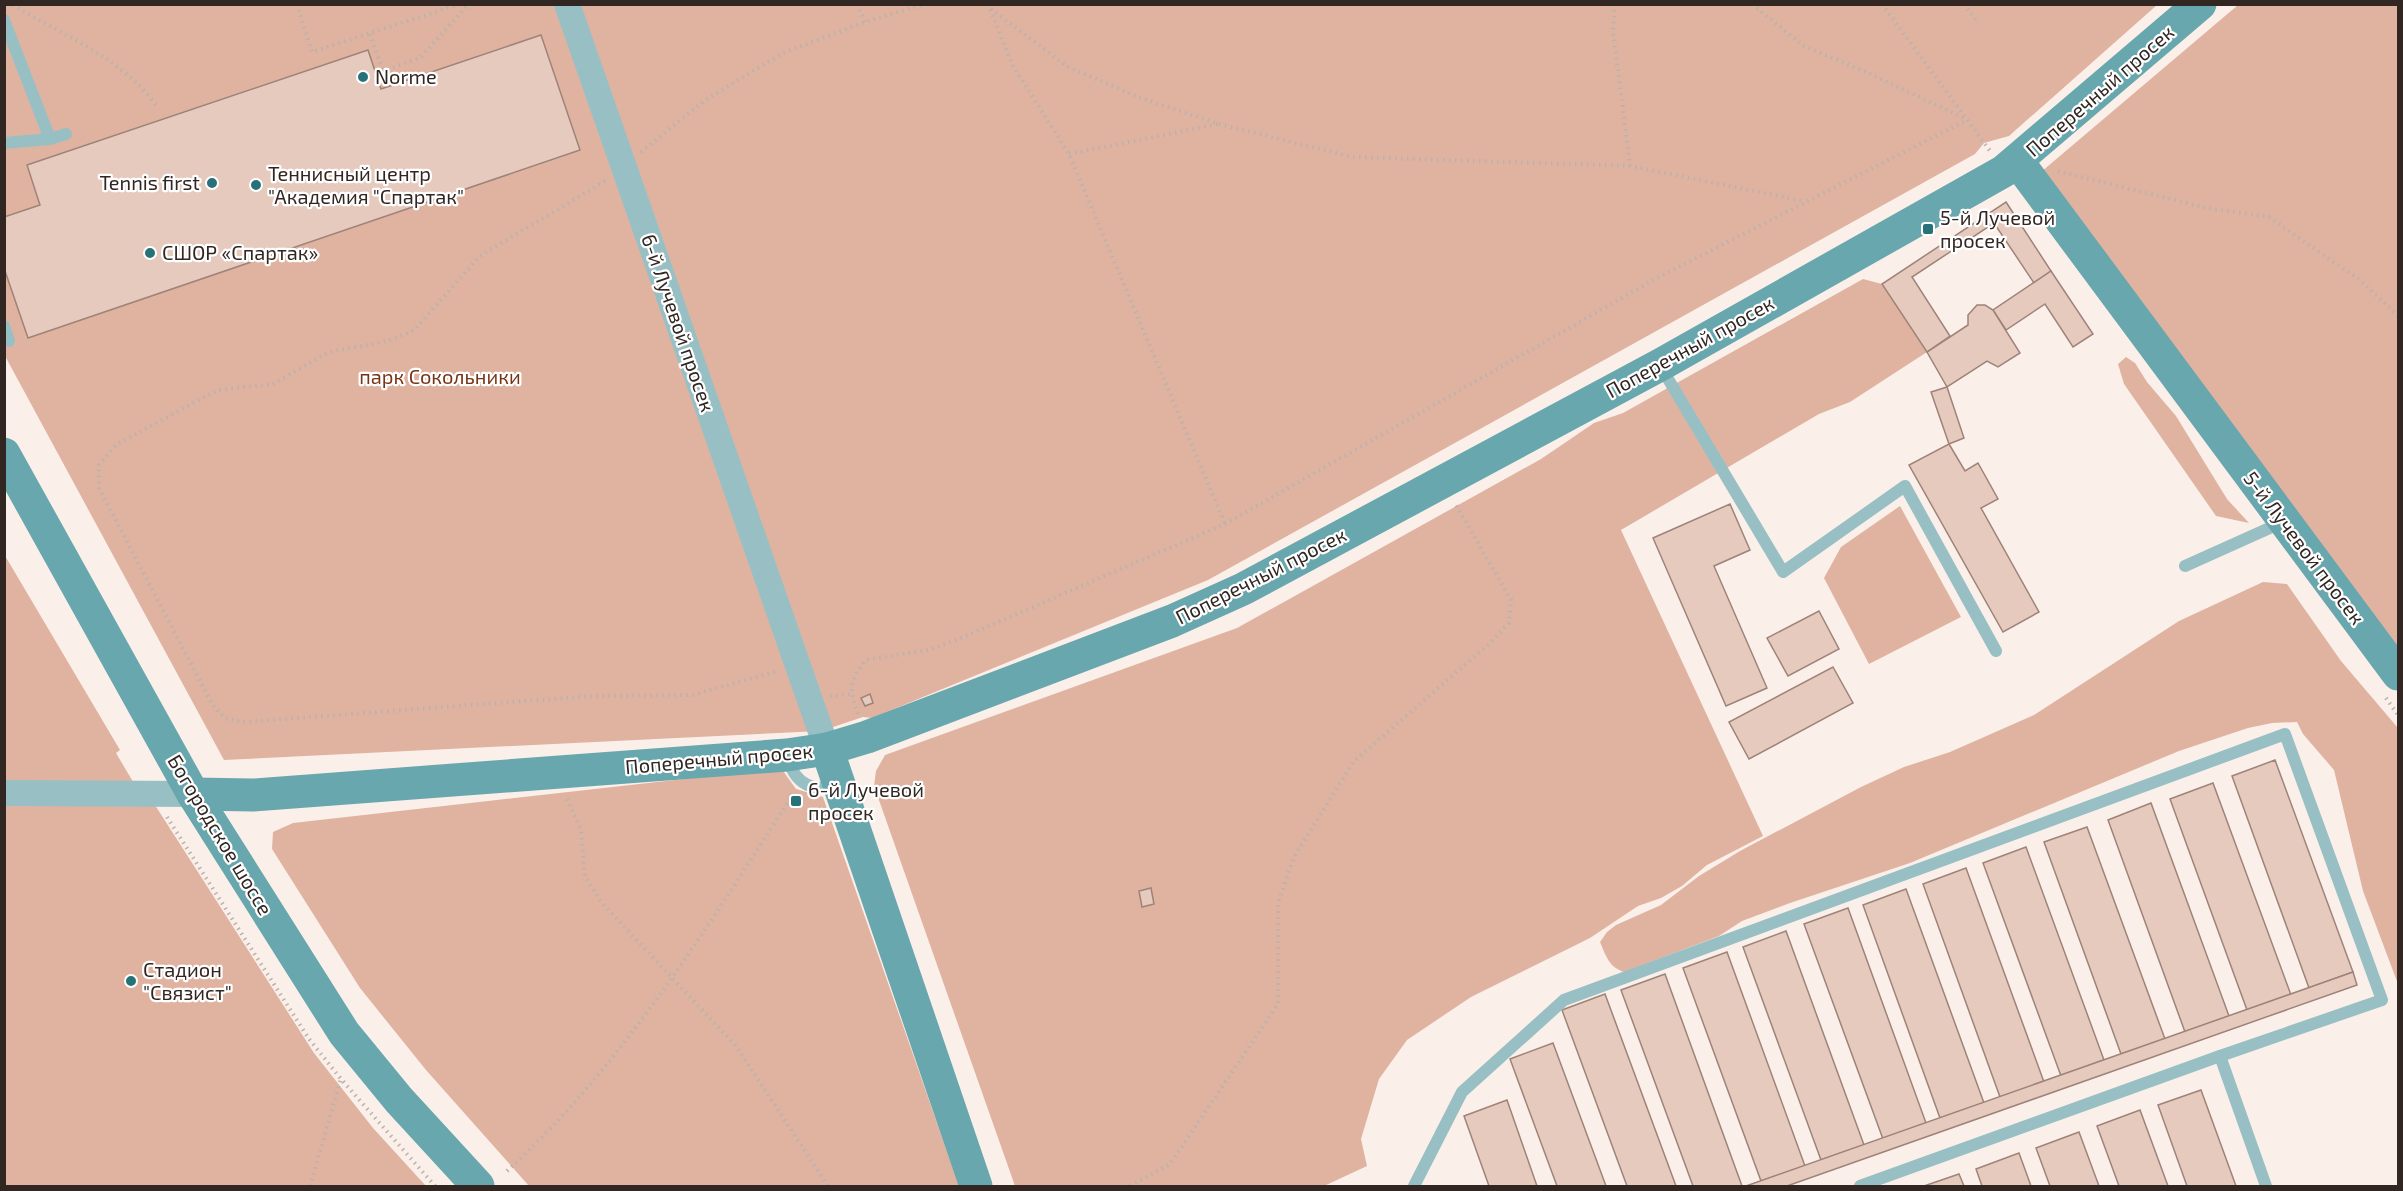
<svg xmlns="http://www.w3.org/2000/svg" width="2403" height="1191" viewBox="0 0 2403 1191" font-family="'Exo 2',sans-serif">
  <style>
    .green { fill: #e0b3a1 }
    .building { fill: #e7cabe; stroke: #9e8378; stroke-width: 1.5 }
    .lines { fill: none; stroke-linecap: round; stroke-linejoin: round }
    .path { stroke: #bcb1ac; stroke-width: 4; stroke-dasharray: 1.5 4.5; stroke-linecap: butt }
    .lane { stroke: #98c0c4; stroke-width: 12 }
    .street { stroke: #98c0c4; stroke-width: 26 }
    .secondary { stroke: #68a7ad; stroke-width: 33 }
    .poi-dot { fill: #277178; stroke: #fff; stroke-width: 2 }
    .labels { text-anchor: middle; stroke-width: 4.5; stroke-linejoin: round; paint-order: stroke }
    .poi-label { font-size: 20px; fill: #312621; stroke: #fff; text-anchor: start }
    .street-label { font-size: 20px; fill: #312621; stroke: #fff }
    .park-label { font-size: 20px; fill: #773517; stroke: #fff }
  </style>
  <rect width="100%" height="100%" fill="#fbefea"/>
  <g class="green">
    <path d="M4,5H2157L2009,136L1984,143L1975,154L1208,580L872,718L863,717L821,731L224,760L5,356Z"/>
    <path d="M2238,5H2398V657L2041,172Z"/>
    <path d="M1863,279L1882,284L1927,352L1850,402L1819,414L1621,530L1763,836L1707,865L1682,886L1661,898L1638,906L1590,938L1471,997L1407,1040L1379,1079L1361,1139L1367,1166L1324,1186H1015L874,786L876,771L885,755L1237,628L1541,459L1594,423L1623,413Z"/>
    <path d="M2126,357L2135,363L2147,382L2176,416L2227,499L2249,523L2216,516L2124,384L2118,364Z"/>
    <path d="M1900,506L1961,617L1869,664L1824,578L1841,547Z"/>
    <path d="M4,554L120,750L116,753L145,802H153L314,1053L373,1128L426,1186H5Z"/>
    <path d="M2263,582L2287,584L2341,661L2398,728V984L2363,891L2334,770L2303,734L2297,722L2272,723L2248,728L2179,751L1910,863L1790,903L1742,921L1719,936L1624,972C1609,967 1606,956 1600,942L1607,932L1616,925L1661,905L1699,876L1740,851L1861,787L1904,767L1950,752L2034,715L2179,621Z"/>
    <path d="M781,768L796,789L823,797L959,1186H529L426,1070L360,988L272,849L273,832L293,823Z"/>
  </g>
  <g class="building">
    <path d="M541,35L580,150L28,338L4,268V217L40,205L27,165L368,50L381,89Z"/>
    <path d="M2006,202L2051,271L2034,283L1994,223L1912,277L1950,336L1927,352L1882,284Z"/>
    <path d="M2051,271L2093,334L2073,347L2045,304L2006,330L1993,310Z"/>
    <path d="M1977,305H1985L1993,310L2020,353L1998,367L1987,361L1947,387L1927,352L1968,325V315Z"/>
    <path d="M1947,387L1964,438L1949,444L1931,392Z"/>
    <path d="M1949,444L1965,471L1978,463L1998,499L1981,508L2039,612L2003,632L1909,465Z"/>
    <path d="M1730,504L1750,550L1714,566L1767,688L1726,706L1653,538Z"/>
    <path d="M1819,611L1839,649L1788,676L1767,638Z"/>
    <path d="M1833,667L1853,703L1749,759L1729,722Z"/>
    <path d="M870,694L873,703L865,706L861,698Z"/>
    <path d="M2275,760L2353,972L2309,988L2232,776Z"/>
    <path d="M2213,783L2291,995L2247,1010L2170,799Z"/>
    <path d="M2151,803L2229,1016L2185,1032L2108,820Z"/>
    <path d="M2087,827L2165,1039L2121,1054L2044,842Z"/>
    <path d="M2026,847L2104,1060L2061,1076L1983,863Z"/>
    <path d="M1966,868L2044,1082L2000,1097L1923,884Z"/>
    <path d="M1151,888L1154,904L1142,907L1139,891Z"/>
    <path d="M1906,889L1984,1103L1940,1118L1863,905Z"/>
    <path d="M1848,908L1926,1123L1883,1139L1804,924Z"/>
    <path d="M1786,931L1864,1145L1821,1160L1743,947Z"/>
    <path d="M1727,952L1805,1166L1761,1181L1683,968Z"/>
    <path d="M2353,972L2357,985L1787,1186H1746Z"/>
    <path d="M1665,974L1742,1186H1693L1621,990Z"/>
    <path d="M1605,994L1676,1186H1627L1562,1010Z"/>
    <path d="M1553,1043L1606,1186H1557L1510,1059Z"/>
    <path d="M2201,1090L2236,1186H2187L2158,1105Z"/>
    <path d="M1507,1100L1537,1186H1489L1464,1116Z"/>
    <path d="M2140,1110L2168,1186H2119L2097,1126Z"/>
    <path d="M2079,1132L2099,1186H2050L2036,1148Z"/>
    <path d="M2019,1153L2031,1186H1982L1976,1169Z"/>
    <path d="M1959,1174L1964,1186H1924Z"/>
  </g>
  <g class="lines">
    <g class="path">
      <path d="M297,4L312,52L460,4"/>
      <path d="M857,4L865,22"/>
      <path d="M988,4L1013,66L1069,154L1225,524"/>
      <path d="M1615,4L1613,31L1630,166"/>
      <path d="M1752,4L1804,46L1866,72L1966,119"/>
      <path d="M1882,4L1990,151"/>
      <path d="M1964,4L1976,20"/>
      <path d="M13,5C62,35 122,58 156,105"/>
      <path d="M991,9L1068,67L1141,98L1219,124L1352,157L1630,166L1804,201"/>
      <path d="M370,34L383,71"/>
      <path d="M376,73L420,58L469,4"/>
      <path d="M641,152L704,101L783,53L865,22L925,4"/>
      <path d="M1069,154L1218,124"/>
      <path d="M2058,171L2207,208L2269,217L2361,281L2398,316"/>
      <path d="M605,181L480,256L414,330L388,341L329,352L273,384L218,390L117,444L99,465V488L212,704L225,718L243,722L593,696L693,695L777,671"/>
      <path d="M830,696L850,694"/>
      <path d="M2386,698L2398,715"/>
      <path d="M858,714C849,690 849,680 866,660L928,650L954,641L1225,524L1657,278L1967,120"/>
      <path d="M567,799L581,830L585,876L602,903L736,1046L828,1186"/>
      <path d="M167,817L309,1039L341,1079L435,1186"/>
      <path d="M507,1171C623,1065 707,927 792,796L790,793"/>
      <path d="M310,1186L341,1079"/>
      <path d="M1130,1186L1170,1164L1278,1004V903L1294,857L1354,761L1488,645L1509,623L1511,600L1455,503"/>
    </g>
    <g class="lane">
      <path d="M4,20L50,139"/>
      <path d="M4,143L50,139L66,134"/>
      <path d="M4,326L9,341"/>
      <path d="M1661,367L1783,572L1905,486L1996,651"/>
      <path d="M2185,566L2283,522"/>
      <path d="M788,757C794,784 813,793 839,785"/>
      <path d="M1414,1186L1462,1092L1564,1000L2285,734L2382,1000L2220,1056"/>
      <path d="M1860,1186L2220,1056L2266,1186"/>
    </g>
    <g class="street">
      <path d="M567,4L827,749"/>
      <path d="M4,793L193,794"/>
    </g>
    <g class="secondary">
      <path d="M2018,162L2398,674"/>
      <path d="M4,454L193,794L344,1033L399,1100L478,1186"/>
      <path d="M827,749L976,1186"/>
      <path d="M193,794L253,795L787,755L827,749L867,737L1172,621L1243,589L1660,365L2004,171L2200,4"/>
    </g>
  </g>
  <g class="poi-dot">
    <circle cx="363" cy="77" r="6"/>
    <circle cx="212" cy="183" r="6"/>
    <circle cx="256" cy="185" r="6"/>
    <rect x="1922" y="223" width="12" height="12" rx="3"/>
    <circle cx="150" cy="253" r="6"/>
    <rect x="790" y="795" width="12" height="12" rx="3"/>
    <circle cx="131" cy="981" r="6"/>
  </g>
  <g class="labels">
    <g class="poi-label">
      <text x="375" y="84">Norme</text>
      <text x="268" y="181">Теннисный центр<tspan x="268" dy="23">"Академия "Спартак"</tspan></text>
      <text x="200" y="190" text-anchor="end">Tennis first</text>
      <text x="1940" y="225">5-й Лучевой<tspan x="1940" dy="23">просек</tspan></text>
      <text x="162" y="260">СШОР «Спартак»</text>
      <text x="808" y="797">6-й Лучевой<tspan x="808" dy="23">просек</tspan></text>
      <text x="143" y="977">Стадион<tspan x="143" dy="23">"Связист"</tspan></text>
    </g>
    <g class="street-label">
      <text transform="translate(2100 91) rotate(-41)" y="7">Поперечный просек</text>
      <text transform="translate(678 323) rotate(71)" y="7">6-й Лучевой просек</text>
      <text transform="translate(1690 347) rotate(-29)" y="7">Поперечный просек</text>
      <text transform="translate(2304 548) rotate(53)" y="7">5-й Лучевой просек</text>
      <text transform="translate(1261 576) rotate(-27)" y="7">Поперечный просек</text>
      <text transform="translate(719 759) rotate(-5)" y="7">Поперечный просек</text>
      <text transform="translate(220 835) rotate(59)" y="7">Богородское шоссе</text>
    </g>
    <g class="park-label">
      <text x="440" y="384">парк Сокольники</text>
    </g>
  </g>
  <rect width="2403" height="1191" fill="none" stroke="#312621" stroke-width="12"/>
</svg>
